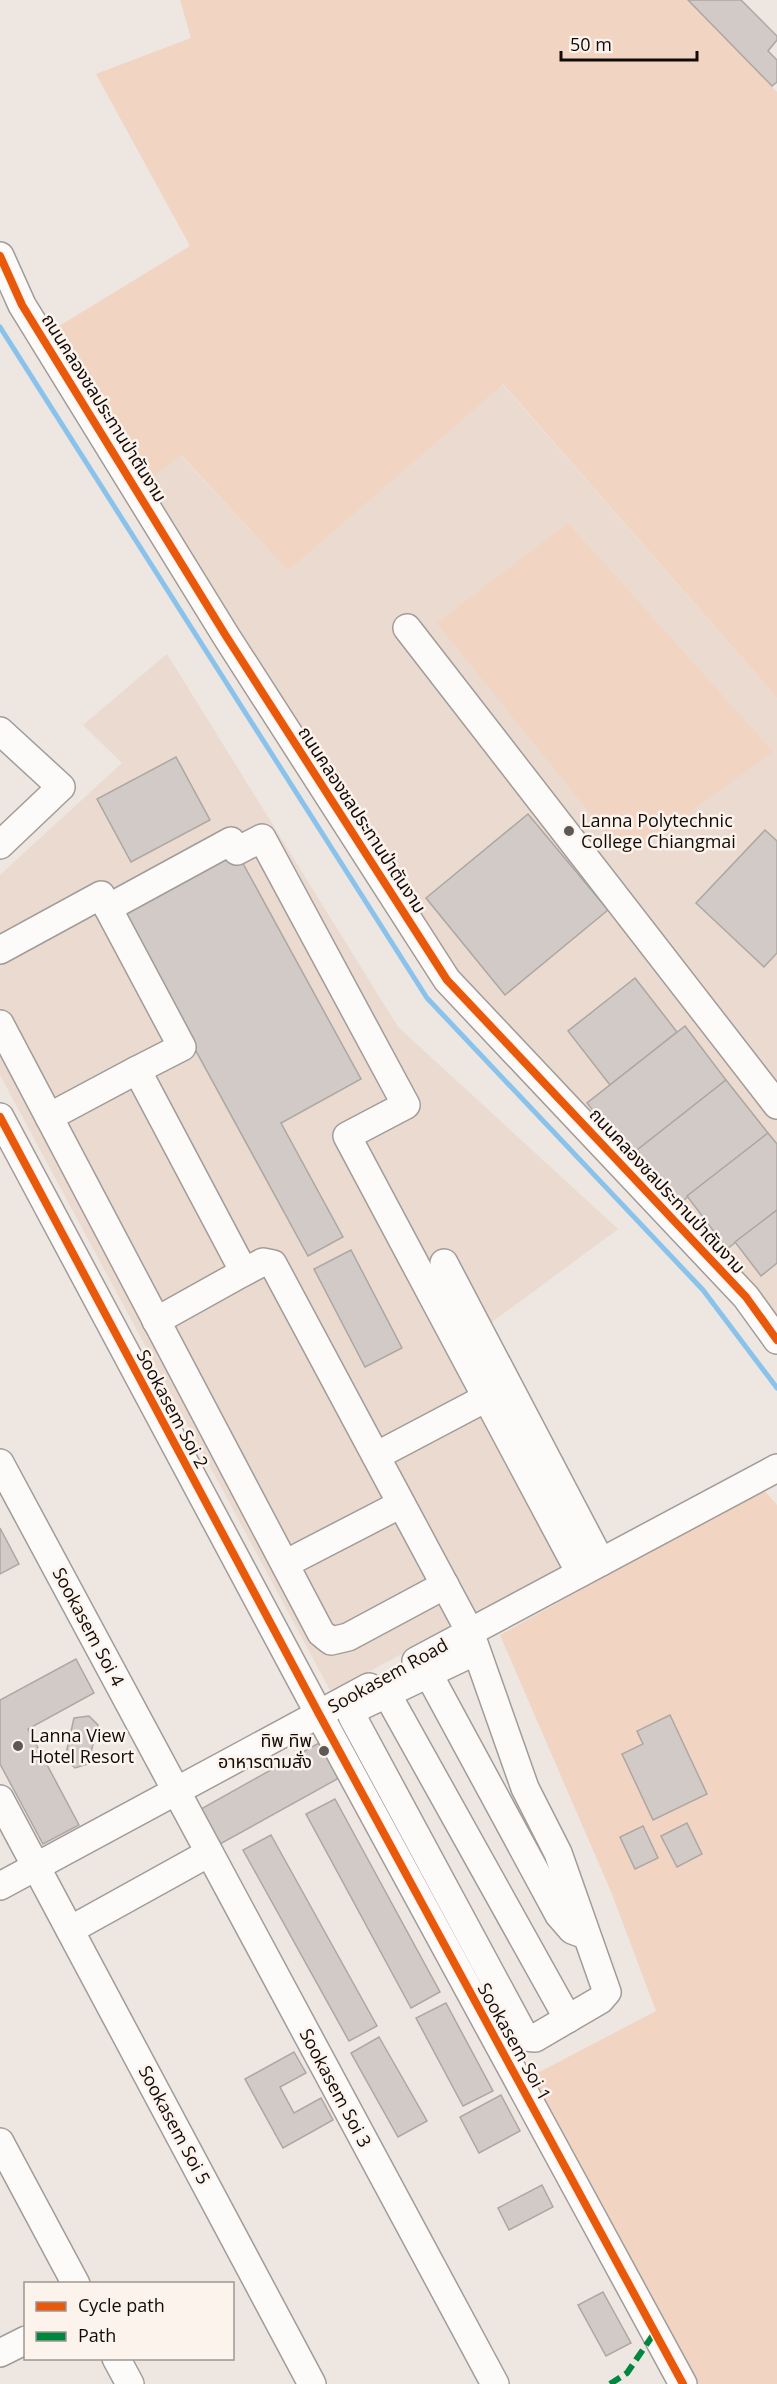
<svg xmlns="http://www.w3.org/2000/svg" width="777" height="2384" viewBox="0 0 777 2384" font-family="'Open Sans','Noto Sans Thai',sans-serif">
  <style>
    .built { fill: #eadad0 }
    .green { fill: #f1d4c1; fill-rule: evenodd }
    .lines { fill: none; stroke-linecap: round; stroke-linejoin: round }
    .stream { stroke: #89c3eb; stroke-width: 5 }
    .building { fill: #d1cac7; stroke: #ada7a2; stroke-width: 1.5 }
    .minor-casing { stroke: #a29c98; stroke-width: 30 }
    .minor { stroke: #fcfbfa; stroke-width: 27 }
    .quiet { stroke: #00873e; stroke-width: 6; stroke-dasharray: 12 6; stroke-linecap: butt }
    .cycleway-casing { stroke: #fdf3ed; stroke-width: 11 }
    .cycleway { stroke: #e8590c; stroke-width: 8 }
    .poi-dot { fill: #5e5855; stroke: #fdf3ed; stroke-width: 2 }
    .labels { text-anchor: middle; stroke-width: 5; stroke-linejoin: round; paint-order: stroke }
    .street-label { font-size: 18px; fill: #110c09; stroke: #fdf3ed }
    .poi-label { font-size: 18px; fill: #110c09; stroke: #fdf3ed; text-anchor: start }
  </style>
  <rect width="100%" height="100%" fill="#eee6e1"/>
  <g class="built">
    <path d="M502,384L777,698V1322L444,965L147,482L180,455L288,571Z"/>
    <path d="M167,654L398,1027L618,1229L484,1328L600,1547L331,1692L0,1075V875L122,763L83,725Z"/>
  </g>
  <g class="green">
    <path d="M180,0H687L777,92V698L503,384L288,571L181,455L147,482L51,331L190,246L96,74L191,38Z"/>
    <path d="M568,523L773,752L626,858L437,623Z"/>
    <path d="M763,1489L777,1505V2384H698L528,2078L656,2011L612,1894L500,1635ZM670,1715L707,1794L653,1819L622,1754L643,1744L637,1730ZM687,1823L702,1854L677,1867L661,1836ZM643,1826L658,1857L635,1868L620,1837Z"/>
  </g>
  <g class="lines">
    <path class="stream" d="M0,327L427,998L703,1290L777,1388"/>
  </g>
  <g class="building">
    <path d="M688,0H741L777,36V40L768,51L777,60V82L772,86Z"/>
    <path d="M176,757L210,820L131,862L97,799Z"/>
    <path d="M528,814L608,910L505,995L426,898Z"/>
    <path d="M765,830L777,841V953L764,967L696,903Z"/>
    <path d="M229,838L361,1079L281,1123L343,1237L308,1256L114,901Z"/>
    <path d="M635,978L677,1032L610,1085L568,1031Z"/>
    <path d="M685,1026L726,1080L629,1157L587,1103Z"/>
    <path d="M726,1080L768,1133L679,1204L637,1150Z"/>
    <path d="M768,1133L777,1144V1210L727,1249L687,1196Z"/>
    <path d="M777,1210V1263L761,1276L735,1242Z"/>
    <path d="M351,1250L402,1348L365,1367L314,1269Z"/>
    <path d="M0,1528L19,1564L0,1574Z"/>
    <path d="M76,1659L94,1693L28,1729L79,1825L43,1844L0,1764V1700Z"/>
    <path d="M670,1715L707,1794L653,1820L622,1754L643,1744L637,1731Z"/>
    <path d="M89,1716L98,1725L88,1764L75,1768L65,1758L74,1718Z"/>
    <path d="M319,1743L339,1778L220,1844L201,1809Z"/>
    <path d="M335,1799L440,1992L411,2008L306,1814Z"/>
    <path d="M687,1823L702,1854L677,1867L661,1836Z"/>
    <path d="M643,1826L658,1858L635,1869L620,1837Z"/>
    <path d="M271,1835L377,2026L349,2041L243,1850Z"/>
    <path d="M446,2003L493,2091L463,2106L416,2018Z"/>
    <path d="M379,2037L427,2121L398,2137L351,2053Z"/>
    <path d="M294,2052L306,2073L280,2087L294,2113L321,2098L333,2120L283,2148L245,2079Z"/>
    <path d="M501,2095L520,2131L479,2153L460,2117Z"/>
    <path d="M542,2185L553,2207L509,2230L498,2208Z"/>
    <path d="M603,2292L631,2343L606,2356L578,2305Z"/>
  </g>
  <g class="lines">
    <g class="minor-casing">
      <g id="minor">
        <path d="M0,256L22,305L226,636L447,980L746,1297L777,1340"/>
        <path d="M407,628L777,1105"/>
        <path d="M0,731L61,787L0,845"/>
        <path d="M108,908L231,841L237,851L262,838L406,1105L347,1136L580,1573"/>
        <path d="M0,950L101,895L182,1047L137,1070"/>
        <path d="M0,1024L49,1117L137,1070L244,1272L263,1262L273,1264L470,1632L525,1788L558,1853L607,1992L600,2000L535,2038L525,2037L519,2026L352,1716L361,1706L476,1651"/>
        <path d="M0,1117L319,1714L683,2384"/>
        <path d="M49,1117L321,1633L331,1641L348,1637L445,1585"/>
        <path d="M444,1263L601,1562"/>
        <path d="M156,1321L244,1272"/>
        <path d="M376,1456L486,1398"/>
        <path d="M0,1463L495,2384"/>
        <path d="M285,1564L401,1504"/>
        <path d="M416,1661L777,1468"/>
        <path d="M428,1673L559,1915L572,1930L580,1933"/>
        <path d="M387,1694L568,2019"/>
        <path d="M0,1799L312,2384"/>
        <path d="M0,1886L369,1687"/>
        <path d="M70,1930L209,1853"/>
        <path d="M0,2142L76,2284"/>
        <path d="M0,2353L26,2340"/>
        <path d="M116,2358L130,2384"/>
      </g>
    </g>
    <use href="#minor" class="minor"/>
    <path class="quiet" d="M610,2384L627,2373L655,2332"/>
    <g class="cycleway-casing">
      <g id="cycleway">
        <path d="M0,256L22,305L226,636L447,980L746,1297L777,1340"/>
        <path d="M0,1117L319,1714L683,2384"/>
      </g>
    </g>
    <use href="#cycleway" class="cycleway"/>
  </g>
  <g class="poi-dot">
    <circle cx="569" cy="831" r="6"/>
    <circle cx="18" cy="1746" r="6"/>
    <circle cx="324" cy="1751" r="6"/>
  </g>
  <g class="labels">
    <g class="street-label">
      <text transform="translate(104 408) rotate(58)" y="6">ถนนคลองชลประทานป่าตันงาม</text>
      <text transform="translate(362 820) rotate(57)" y="6">ถนนคลองชลประทานป่าตันงาม</text>
      <text transform="translate(667 1191) rotate(47)" y="6">ถนนคลองชลประทานป่าตันงาม</text>
      <text transform="translate(172 1409) rotate(62)" y="6">Sookasem Soi 2</text>
      <text transform="translate(88 1627) rotate(62)" y="6">Sookasem Soi 4</text>
      <text transform="translate(388 1676) rotate(-29)" y="6">Sookasem Road</text>
      <text transform="translate(514 2042) rotate(61)" y="6">Sookasem Soi 1</text>
      <text transform="translate(335 2088) rotate(62)" y="6">Sookasem Soi 3</text>
      <text transform="translate(174 2125) rotate(62)" y="6">Sookasem Soi 5</text>
    </g>
    <g class="poi-label">
      <text x="581" y="827">Lanna Polytechnic<tspan x="581" dy="21">College Chiangmai</tspan></text>
      <text x="30" y="1742">Lanna View<tspan x="30" dy="21">Hotel Resort</tspan></text>
      <text x="312" y="1747" text-anchor="end">ทิพ ทิพ<tspan x="312" dy="21">อาหารตามสั่ง</tspan></text>
    </g>
  </g>
  <rect x="24" y="2282" width="210" height="78" fill="#fdf3ed" stroke="#9f9792" stroke-width="1.5"/>
  <rect x="36" y="2302" width="30" height="9" fill="#e8590c" stroke="#9f9792" stroke-width="1.5"/>
  <text x="78" y="2312" font-size="18" fill="#110c09">Cycle path</text>
  <rect x="36" y="2332" width="30" height="9" fill="#00873e" stroke="#9f9792" stroke-width="1.5"/>
  <text x="78" y="2342" font-size="18" fill="#110c09">Path</text>
  <path d="M561 51v9h136v-9" fill="none" stroke="#110c09" stroke-width="3"/>
  <text x="570" y="51" font-size="18" fill="#110c09" stroke="#fdf3ed" stroke-width="4.5" paint-order="stroke">50 m</text>
</svg>
